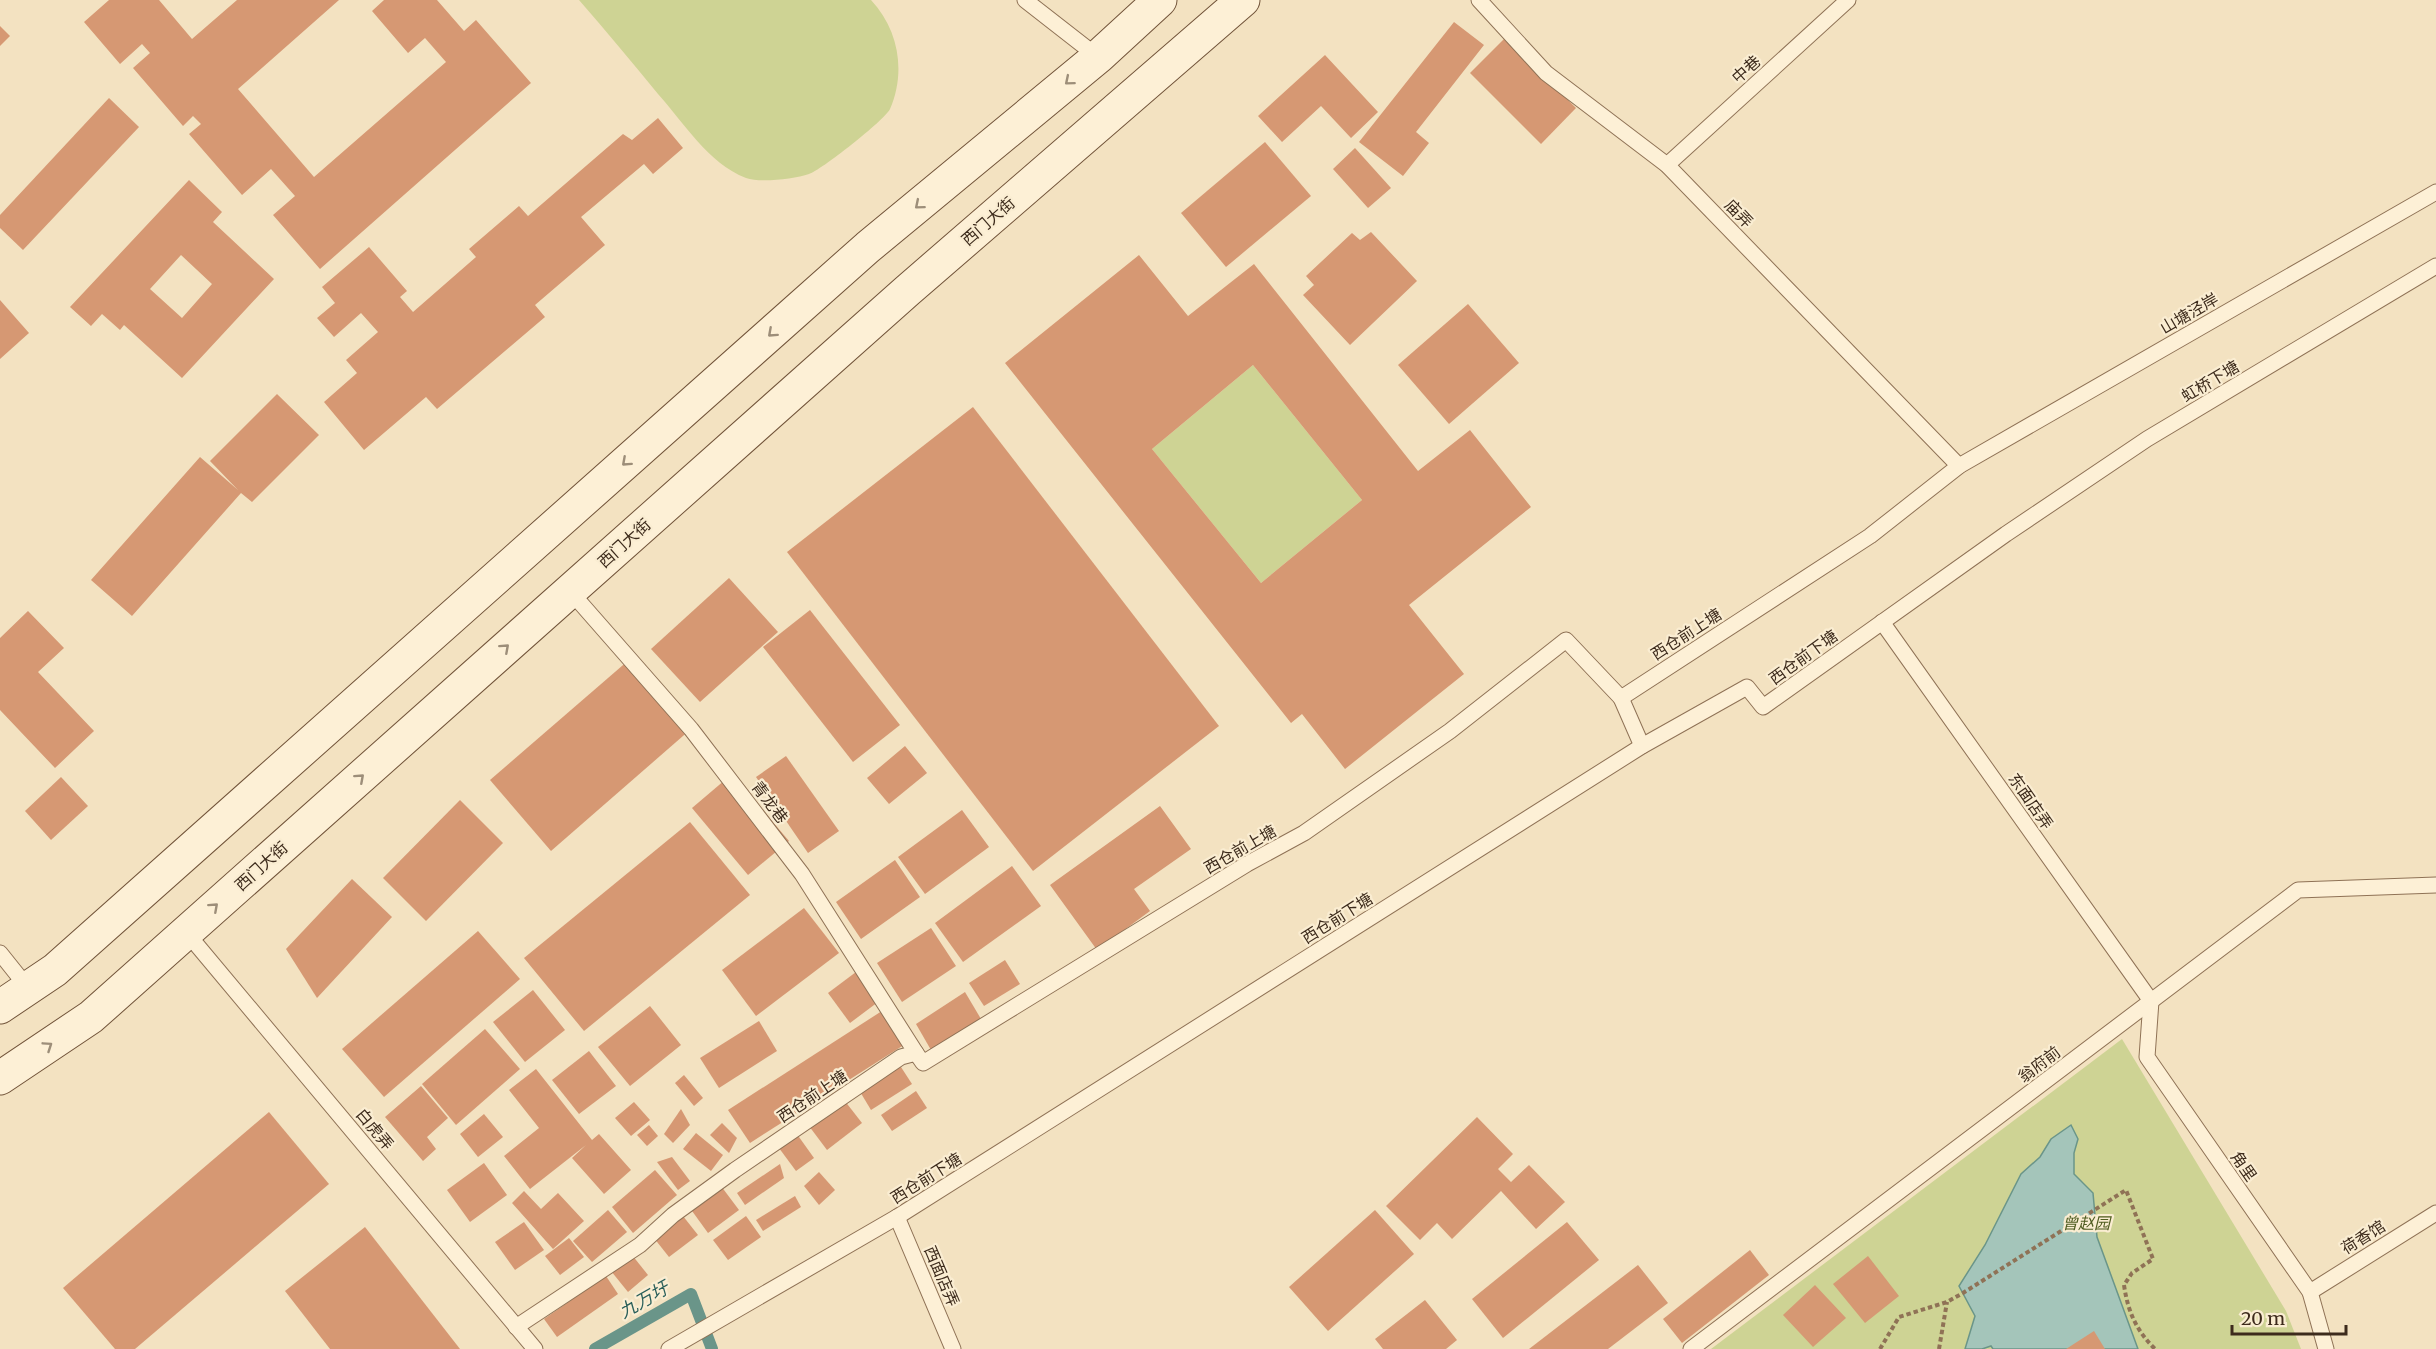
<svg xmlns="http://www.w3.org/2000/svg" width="2436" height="1349" viewBox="0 0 2436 1349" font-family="Merriweather,'Noto Sans SC',serif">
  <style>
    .green { fill: #ced394 }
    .water { fill: #a4c5ba; stroke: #6a9589; stroke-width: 1.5 }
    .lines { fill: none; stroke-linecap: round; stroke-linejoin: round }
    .stream { stroke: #6a9589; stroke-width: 12 }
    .building { fill: #d69873; fill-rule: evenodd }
    .lane-casing { stroke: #8f7256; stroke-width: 17 }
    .secondary-casing { stroke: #715339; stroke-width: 35 }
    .path { stroke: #8f7256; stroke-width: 4; stroke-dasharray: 4.5 3; stroke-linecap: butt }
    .lane { stroke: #fdf0d6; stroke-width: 15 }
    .secondary { stroke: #fdf0d6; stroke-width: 33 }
    .oneway { stroke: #9d8e79 }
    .labels { text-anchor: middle; stroke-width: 4.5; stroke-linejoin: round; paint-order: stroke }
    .street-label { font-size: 16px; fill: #3d2b1c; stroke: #faedd2 }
    .park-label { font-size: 16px; font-style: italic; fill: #4f5c20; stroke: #faedd2 }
    .water-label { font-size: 18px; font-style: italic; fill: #2a5f5a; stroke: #faedd2 }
  </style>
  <rect width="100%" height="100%" fill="#f3e2c1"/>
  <g class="green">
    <path d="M579,0H871C899,30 906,72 890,109C885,120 820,171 809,174C794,179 760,183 746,178C708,163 684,123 658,94C632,62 606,31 579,0Z"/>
    <path d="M1253,365L1362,500L1261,583L1152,449Z"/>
    <path d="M2122,1039L2286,1311L2301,1349H1711Z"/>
  </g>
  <path class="water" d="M2071,1125L2078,1139L2074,1153V1174L2093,1193L2097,1237L2138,1349H1993L1991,1346L1982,1349H1965L1975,1316L1959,1286L1985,1245L2021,1174L2040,1157L2051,1139Z"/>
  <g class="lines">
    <path class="stream" d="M595,1349L691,1294L712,1349"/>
  </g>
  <g class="building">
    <path d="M109,0H159L192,39L237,0H339L238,89L314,177L446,62L425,38L408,53L372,11L384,0H437L464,31L476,20L531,83L320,269L273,215L295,196L271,169L242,195L189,134L201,124L193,116L183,126L133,68L150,53L142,44L120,64L84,22Z"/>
    <path d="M1454,22L1484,45L1416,132L1429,143L1403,176L1359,142Z"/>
    <path d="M0,26L10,36L0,46Z"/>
    <path d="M1505,38L1576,108L1541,144L1470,73Z"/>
    <path d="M1325,55L1378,112L1351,138L1321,106L1282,142L1258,116Z"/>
    <path d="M109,98L139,127L23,250L0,228V215Z"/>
    <path d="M658,118L683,148L653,174L644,164L581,217L605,245L535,305L545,317L437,409L426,397L364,450L324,402L357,373L346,360L378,332L361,313L334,337L317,318L335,303L322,287L369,247L407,291L400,297L413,312L476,257L469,249L519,206L528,216L623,134L632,140Z"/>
    <path d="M1265,142L1311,196L1226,267L1181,213Z"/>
    <path d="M1355,148L1391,188L1368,208L1333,169Z"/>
    <path d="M189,180L222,212L213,222L274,279L182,378L124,325L120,330L102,314L91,326L70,307ZM181,255L212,284L182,318L150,289Z"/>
    <path d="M1371,232L1417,281L1350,345L1303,295L1314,285L1306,276L1352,233L1360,240Z"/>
    <path d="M1139,255L1188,316L1254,264L1418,471L1470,430L1531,507L1409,605L1464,674L1345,769L1302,714L1291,723L1005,363ZM1253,365L1362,500L1261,583L1152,449Z"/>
    <path d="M0,300L29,333L0,359Z"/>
    <path d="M1468,304L1519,363L1449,424L1398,365Z"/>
    <path d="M277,394L319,435L252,502L241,493L132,616L91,580L200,457L238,490L210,461Z"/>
    <path d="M973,407L1219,726L1033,871L787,552Z"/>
    <path d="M729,578L778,632L700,702L651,649Z"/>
    <path d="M810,610L900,725L853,762L763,647Z"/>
    <path d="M28,611L64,648L38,672L94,731L55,768L0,710V638Z"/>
    <path d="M630,659L691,729L551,851L490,780Z"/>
    <path d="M905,746L927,773L889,804L867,778Z"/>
    <path d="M786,756L839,831L808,853L756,777Z"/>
    <path d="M732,774L789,841L748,875L692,808Z"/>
    <path d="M61,777L88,806L51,840L25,811Z"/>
    <path d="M460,800L503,843L426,921L383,878Z"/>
    <path d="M1160,806L1191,849L1134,889L1150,911L1097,950L1050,885Z"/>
    <path d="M962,810L989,847L925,894L898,857Z"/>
    <path d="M690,822L750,895L584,1031L524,958Z"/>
    <path d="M895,860L920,897L861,939L836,902Z"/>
    <path d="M1012,866L1041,906L963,962L935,923Z"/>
    <path d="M352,879L392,917L317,998L286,949Z"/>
    <path d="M804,908L839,953L756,1016L722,970Z"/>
    <path d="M931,928L956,966L902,1002L877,963Z"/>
    <path d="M478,931L520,979L384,1097L342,1049Z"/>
    <path d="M1005,960L1020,984L984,1006L969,983Z"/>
    <path d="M856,972L878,1002L850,1023L828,993Z"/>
    <path d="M533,990L565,1030L525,1062L493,1022Z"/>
    <path d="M965,992L981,1019L931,1050L916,1024Z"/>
    <path d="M650,1006L681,1045L630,1086L598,1047Z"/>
    <path d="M885,1009L907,1043L750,1143L728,1110Z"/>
    <path d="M759,1021L777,1051L719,1088L700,1058Z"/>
    <path d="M485,1029L520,1069L456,1125L422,1084Z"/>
    <path d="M589,1051L616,1086L579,1114L552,1080Z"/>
    <path d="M899,1064L912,1084L871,1110L859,1090Z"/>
    <path d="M536,1069L592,1140L599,1134L631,1170L604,1194L572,1158L586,1145L530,1189L504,1156L539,1128L509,1090Z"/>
    <path d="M684,1075L703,1098L694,1106L675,1083Z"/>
    <path d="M421,1086L448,1118L427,1137L436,1149L423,1161L385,1117Z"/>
    <path d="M916,1091L927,1108L892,1131L881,1115Z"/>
    <path d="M841,1096L862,1123L827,1150L806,1122Z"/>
    <path d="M634,1102L650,1120L631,1136L615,1118Z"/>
    <path d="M681,1109L690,1125L673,1143L664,1134Z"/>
    <path d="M269,1112L329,1184L135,1349H115L63,1288Z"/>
    <path d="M484,1114L503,1137L478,1157L460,1134Z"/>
    <path d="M1477,1117L1513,1154L1498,1169L1511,1182L1529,1165L1565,1202L1536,1229L1501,1191L1452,1239L1437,1223L1420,1240L1386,1206Z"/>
    <path d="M722,1123L737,1138L729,1153L710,1135Z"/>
    <path d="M649,1125L658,1136L647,1146L637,1135Z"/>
    <path d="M794,1130L814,1158L796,1171L776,1144Z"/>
    <path d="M696,1133L723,1155L711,1171L683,1149Z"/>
    <path d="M672,1157L690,1181L678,1190L657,1162Z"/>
    <path d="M484,1163L507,1195L470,1222L447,1190Z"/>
    <path d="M780,1164L784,1178L745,1205L737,1193Z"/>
    <path d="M655,1170L677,1195L633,1233L612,1207Z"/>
    <path d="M819,1172L835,1190L819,1205L804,1186Z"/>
    <path d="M718,1182L739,1210L708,1233L687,1204Z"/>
    <path d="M524,1191L541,1209L558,1193L584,1221L553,1249L512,1203Z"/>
    <path d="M795,1196L801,1207L763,1231L756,1220Z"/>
    <path d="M608,1210L627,1232L592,1262L573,1241Z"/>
    <path d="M1375,1210L1414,1254L1328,1331L1289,1287Z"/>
    <path d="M679,1211L698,1235L669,1257L650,1233Z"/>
    <path d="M746,1216L761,1237L728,1260L713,1240Z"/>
    <path d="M524,1222L544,1250L515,1270L495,1242Z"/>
    <path d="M1567,1222L1599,1260L1503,1338L1472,1299Z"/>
    <path d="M365,1227L460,1349H330L285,1291Z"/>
    <path d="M569,1238L584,1257L560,1275L545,1256Z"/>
    <path d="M1750,1250L1769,1275L1682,1343L1663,1319Z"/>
    <path d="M632,1255L648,1275L628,1292L611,1271Z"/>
    <path d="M1868,1256L1899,1296L1865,1323L1833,1284Z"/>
    <path d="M1638,1265L1668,1303L1608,1349H1529Z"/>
    <path d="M606,1276L618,1294L557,1337L544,1319Z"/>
    <path d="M1815,1285L1846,1318L1813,1347L1783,1315Z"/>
    <path d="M1425,1300L1457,1340L1446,1349H1383L1375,1339Z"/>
    <path d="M2094,1331L2105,1349H2066Z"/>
  </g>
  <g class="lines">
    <g class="lane-casing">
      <g id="lane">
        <path d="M1025,0L1098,57"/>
        <path d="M1479,0L1546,73L1667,165L1959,466"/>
        <path d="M1667,165L1848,0"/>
        <path d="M570,591L691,729L802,874L916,1053"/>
        <path d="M1882,622L2151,1001L2147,1057L2310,1292L2326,1349"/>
        <path d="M1621,698L1642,746"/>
        <path d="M186,932L535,1349"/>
        <path d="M0,953L28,988"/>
        <path d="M897,1217L953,1349"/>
        <path d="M2310,1292L2436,1213"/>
        <path d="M516,1327L640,1245L673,1215L735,1170L901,1057L916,1053L923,1063L1247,864L1304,833L1450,731L1566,640L1621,698L1870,536L1959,466L2436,192"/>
        <path d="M669,1349L897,1217L1642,746L1747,687L1763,707L2006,534L2147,439L2436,266"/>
        <path d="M1691,1349L2298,890L2436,885"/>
      </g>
    </g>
    <g class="secondary-casing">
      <g id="secondary">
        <path d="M0,1007L55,970L868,247L1098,57L1160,0"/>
        <path d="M0,1078L91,1017L907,291L1243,0"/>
      </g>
    </g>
    <g class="path">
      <path d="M1880,1349L1899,1317L1947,1302L1963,1293L2126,1190L2153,1259L2132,1273L2124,1285C2128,1312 2136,1330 2155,1349"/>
      <path d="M1939,1349L1947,1302"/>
    </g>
    <use href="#lane" class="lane"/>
    <use href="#secondary" class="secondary"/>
  </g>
  <defs><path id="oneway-chevron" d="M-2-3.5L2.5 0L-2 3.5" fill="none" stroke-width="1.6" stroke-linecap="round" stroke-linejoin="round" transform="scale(1.5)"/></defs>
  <g class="oneway">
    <use href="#oneway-chevron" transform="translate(1069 81) rotate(140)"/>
    <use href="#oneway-chevron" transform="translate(919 205) rotate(140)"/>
    <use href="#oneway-chevron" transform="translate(772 333) rotate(138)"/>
    <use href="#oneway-chevron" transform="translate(626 462) rotate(138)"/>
    <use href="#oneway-chevron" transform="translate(505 648) rotate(-42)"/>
    <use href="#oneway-chevron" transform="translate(360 778) rotate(-42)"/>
    <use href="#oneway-chevron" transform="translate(214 907) rotate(-42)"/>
    <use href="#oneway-chevron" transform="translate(48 1046) rotate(-34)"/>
  </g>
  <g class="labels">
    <g class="street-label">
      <text transform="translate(1746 69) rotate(-42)" y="6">中巷</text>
      <text transform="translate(1739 213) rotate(46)" y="6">庙弄</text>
      <text transform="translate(988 221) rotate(-41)" y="6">西门大街</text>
      <text transform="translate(2189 313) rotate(-30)" y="6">山塘泾岸</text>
      <text transform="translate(2210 381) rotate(-31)" y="6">虹桥下塘</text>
      <text transform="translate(624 543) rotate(-42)" y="6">西门大街</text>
      <text transform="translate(1686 634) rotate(-33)" y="6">西仓前上塘</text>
      <text transform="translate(1803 657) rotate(-36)" y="6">西仓前下塘</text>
      <text transform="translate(2031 801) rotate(55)" y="6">东面店弄</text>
      <text transform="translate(770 802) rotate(53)" y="6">青龙巷</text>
      <text transform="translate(1240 849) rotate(-30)" y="6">西仓前上塘</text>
      <text transform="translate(261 866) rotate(-42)" y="6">西门大街</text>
      <text transform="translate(1337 918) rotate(-32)" y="6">西仓前下塘</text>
      <text transform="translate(2039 1064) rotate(-37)" y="6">翁府前</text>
      <text transform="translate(812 1096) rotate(-34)" y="6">西仓前上塘</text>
      <text transform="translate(375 1129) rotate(50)" y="6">白虎弄</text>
      <text transform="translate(2244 1166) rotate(55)" y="6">角里</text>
      <text transform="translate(926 1178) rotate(-32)" y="6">西仓前下塘</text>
      <text transform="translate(2363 1237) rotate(-32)" y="6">荷香馆</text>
      <text transform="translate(942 1276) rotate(67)" y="6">西面店弄</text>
    </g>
    <g class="park-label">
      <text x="2086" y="1229">曾赵园</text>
    </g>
    <g class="water-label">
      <text transform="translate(644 1300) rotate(-30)" y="6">九万圩</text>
    </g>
  </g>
  <path d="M2232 1325v9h114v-9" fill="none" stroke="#3d2b1c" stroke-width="3"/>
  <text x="2241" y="1325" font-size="18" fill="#3d2b1c" stroke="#faedd2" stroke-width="4.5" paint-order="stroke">20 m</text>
</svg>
